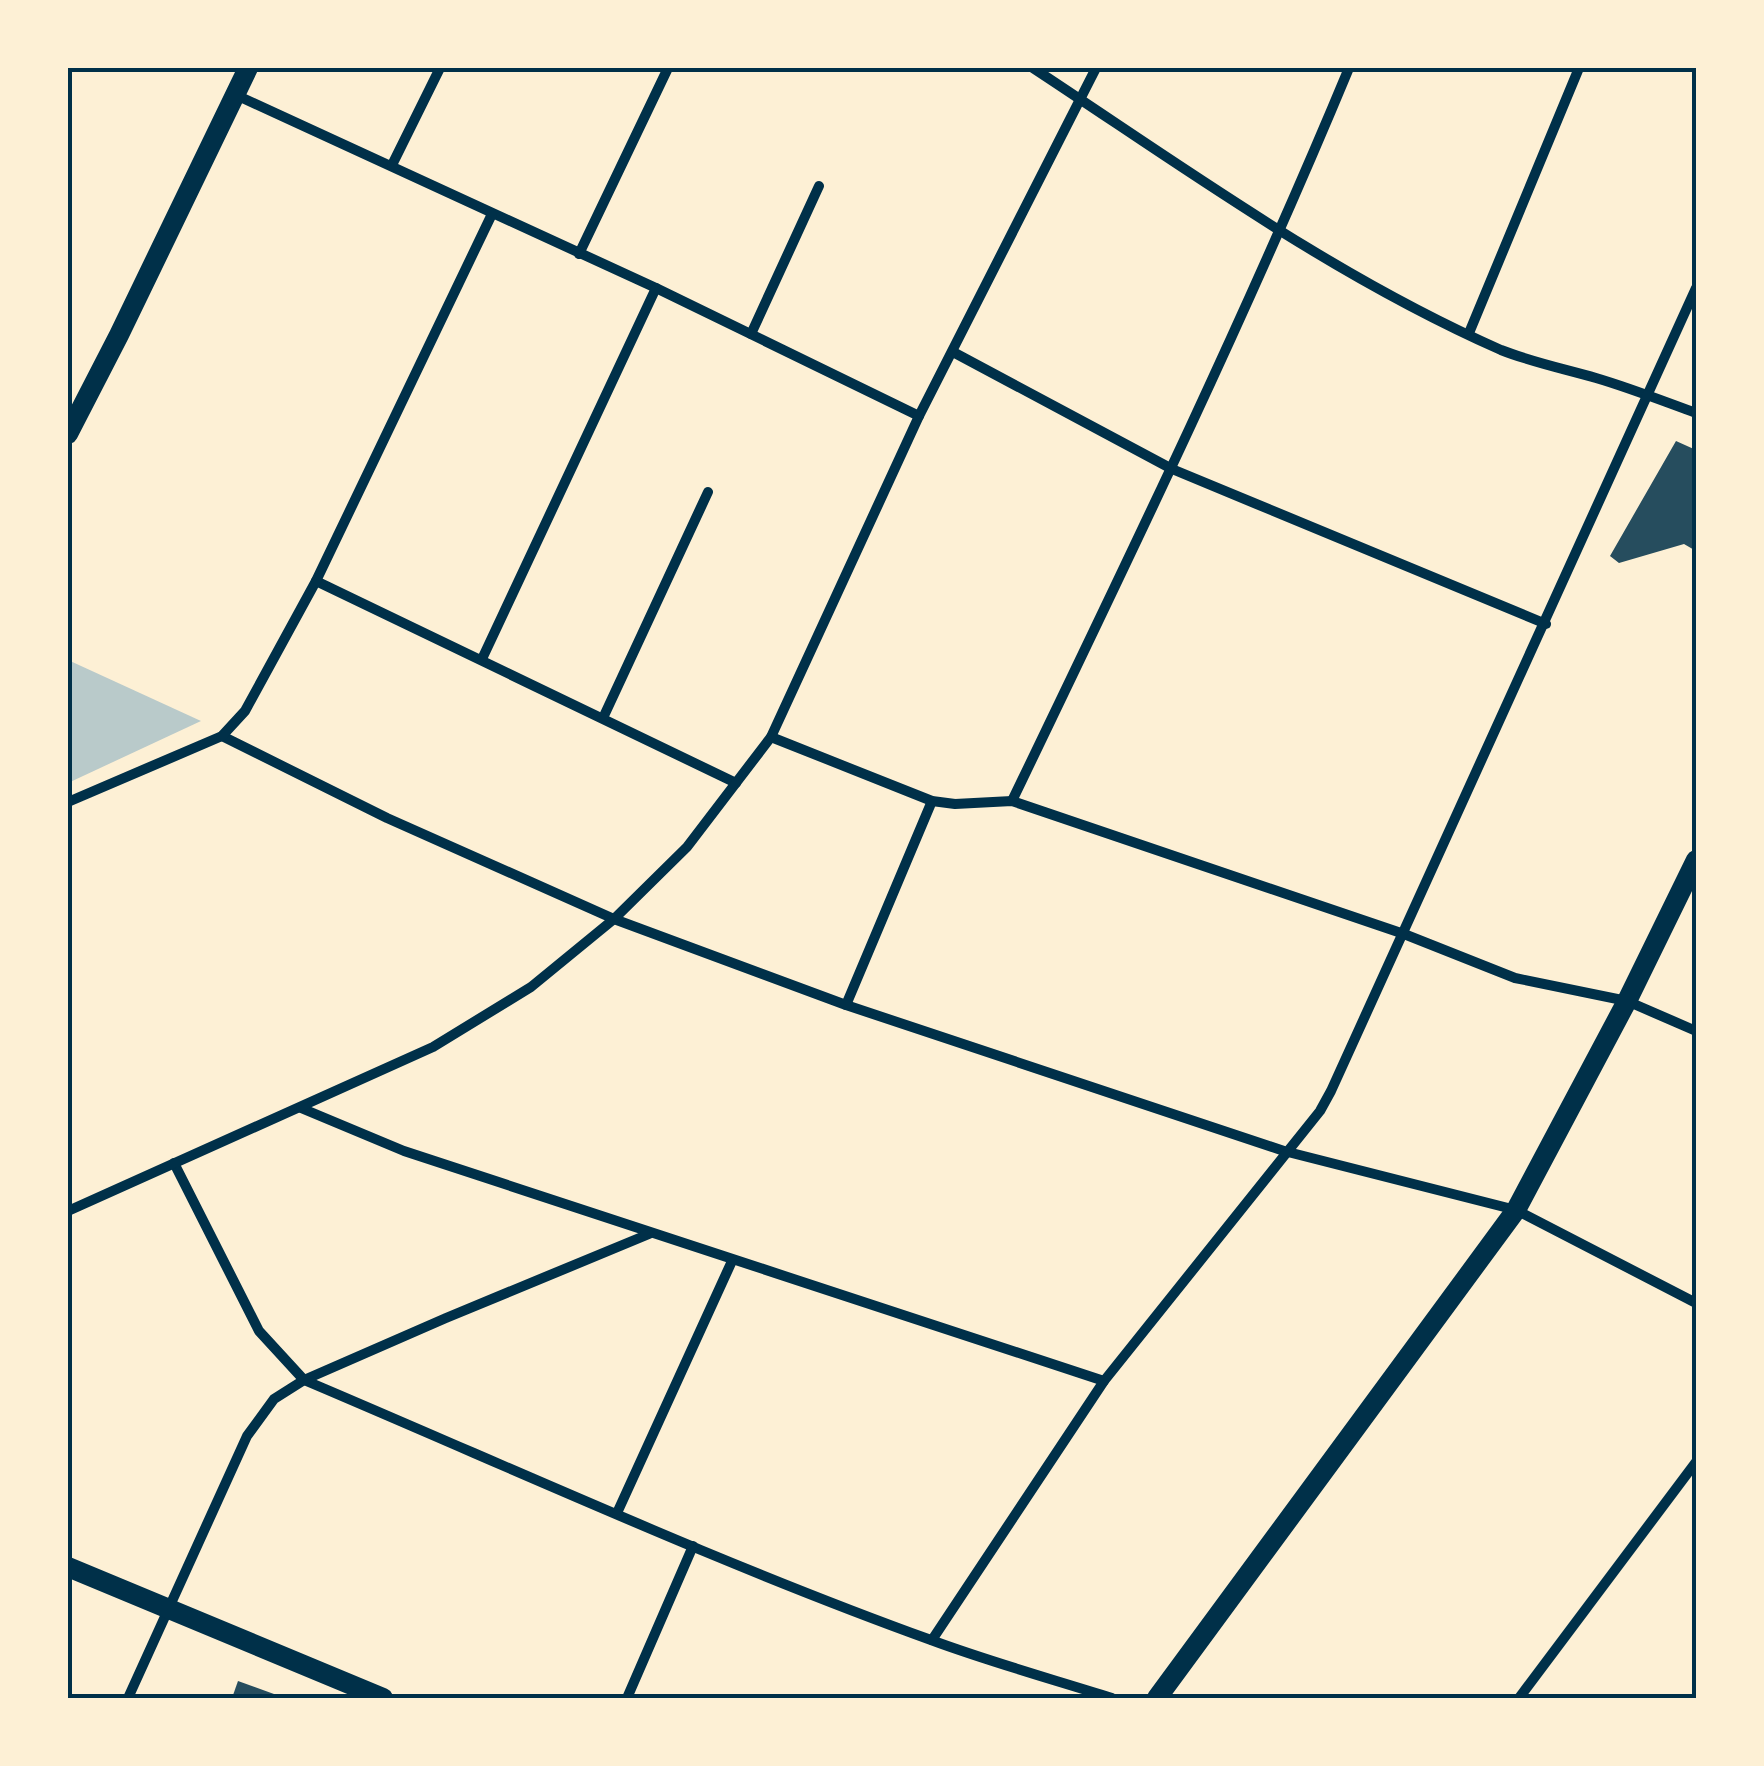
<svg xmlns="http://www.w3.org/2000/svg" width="1764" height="1766" viewBox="0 0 1764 1766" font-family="'Roboto Condensed',sans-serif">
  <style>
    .green { fill: #b9caca }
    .building { fill: #264d5e }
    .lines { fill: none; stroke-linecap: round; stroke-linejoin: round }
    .minor { stroke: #003049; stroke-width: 10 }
    .secondary { stroke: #003049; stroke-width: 20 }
    .neatline { fill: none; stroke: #003049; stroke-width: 4 }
  </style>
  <rect width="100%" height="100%" fill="#fdf0d5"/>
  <path class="green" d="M68,660L201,721L68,783Z"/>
  <g class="building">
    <path d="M1676,441L1696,450V551L1684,544L1619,563L1610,556Z"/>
    <path d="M238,1681L285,1698H232Z"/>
  </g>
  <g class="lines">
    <g class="minor">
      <path d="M1033,68C1185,168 1333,276 1501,350C1531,362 1565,369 1596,378C1630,388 1663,401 1696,413"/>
      <path d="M236,95L656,288L919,416"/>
      <path d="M392,165L440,68"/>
      <path d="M579,254L668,68"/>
      <path d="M1469,333L1579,68"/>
      <path d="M751,334L819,186"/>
      <path d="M953,352L1172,469L1546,624"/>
      <path d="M316,581L736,783"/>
      <path d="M482,659L656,288"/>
      <path d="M603,718L708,492"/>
      <path d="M222,736L387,818L614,919L846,1005L1284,1151L1516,1210L1696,1303"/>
      <path d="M771,737L932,801L955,804L1012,801L1404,934L1515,978L1627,1001L1696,1031"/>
      <path d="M1012,801C1129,558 1246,316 1349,68"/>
      <path d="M68,802L222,736L245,711L316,581L492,214"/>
      <path d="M846,1005L932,801"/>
      <path d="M301,1108L404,1151L1104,1381"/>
      <path d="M174,1163L259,1331L304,1380C512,1468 718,1563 931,1640C990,1662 1052,1679 1112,1698"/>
      <path d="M68,1211L433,1047L531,987L614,919L687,847L771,737L919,416L1096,68"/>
      <path d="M617,1513L732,1261"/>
      <path d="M932,1640L1104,1381L1320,1111L1331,1091L1696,288"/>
      <path d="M128,1698L247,1436L274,1399L304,1380L446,1318L649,1234"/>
      <path d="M627,1698L693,1546"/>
      <path d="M1519,1698L1696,1462"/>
    </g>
    <g class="secondary">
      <path d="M68,434L119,335L248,68"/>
      <path d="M68,1567L383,1698"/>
      <path d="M1157,1698L1516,1210L1627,1001L1696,860"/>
    </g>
  </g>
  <rect width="1764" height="1766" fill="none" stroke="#fdf0d5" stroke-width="140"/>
  <rect x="70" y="70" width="1624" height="1626" class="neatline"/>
</svg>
